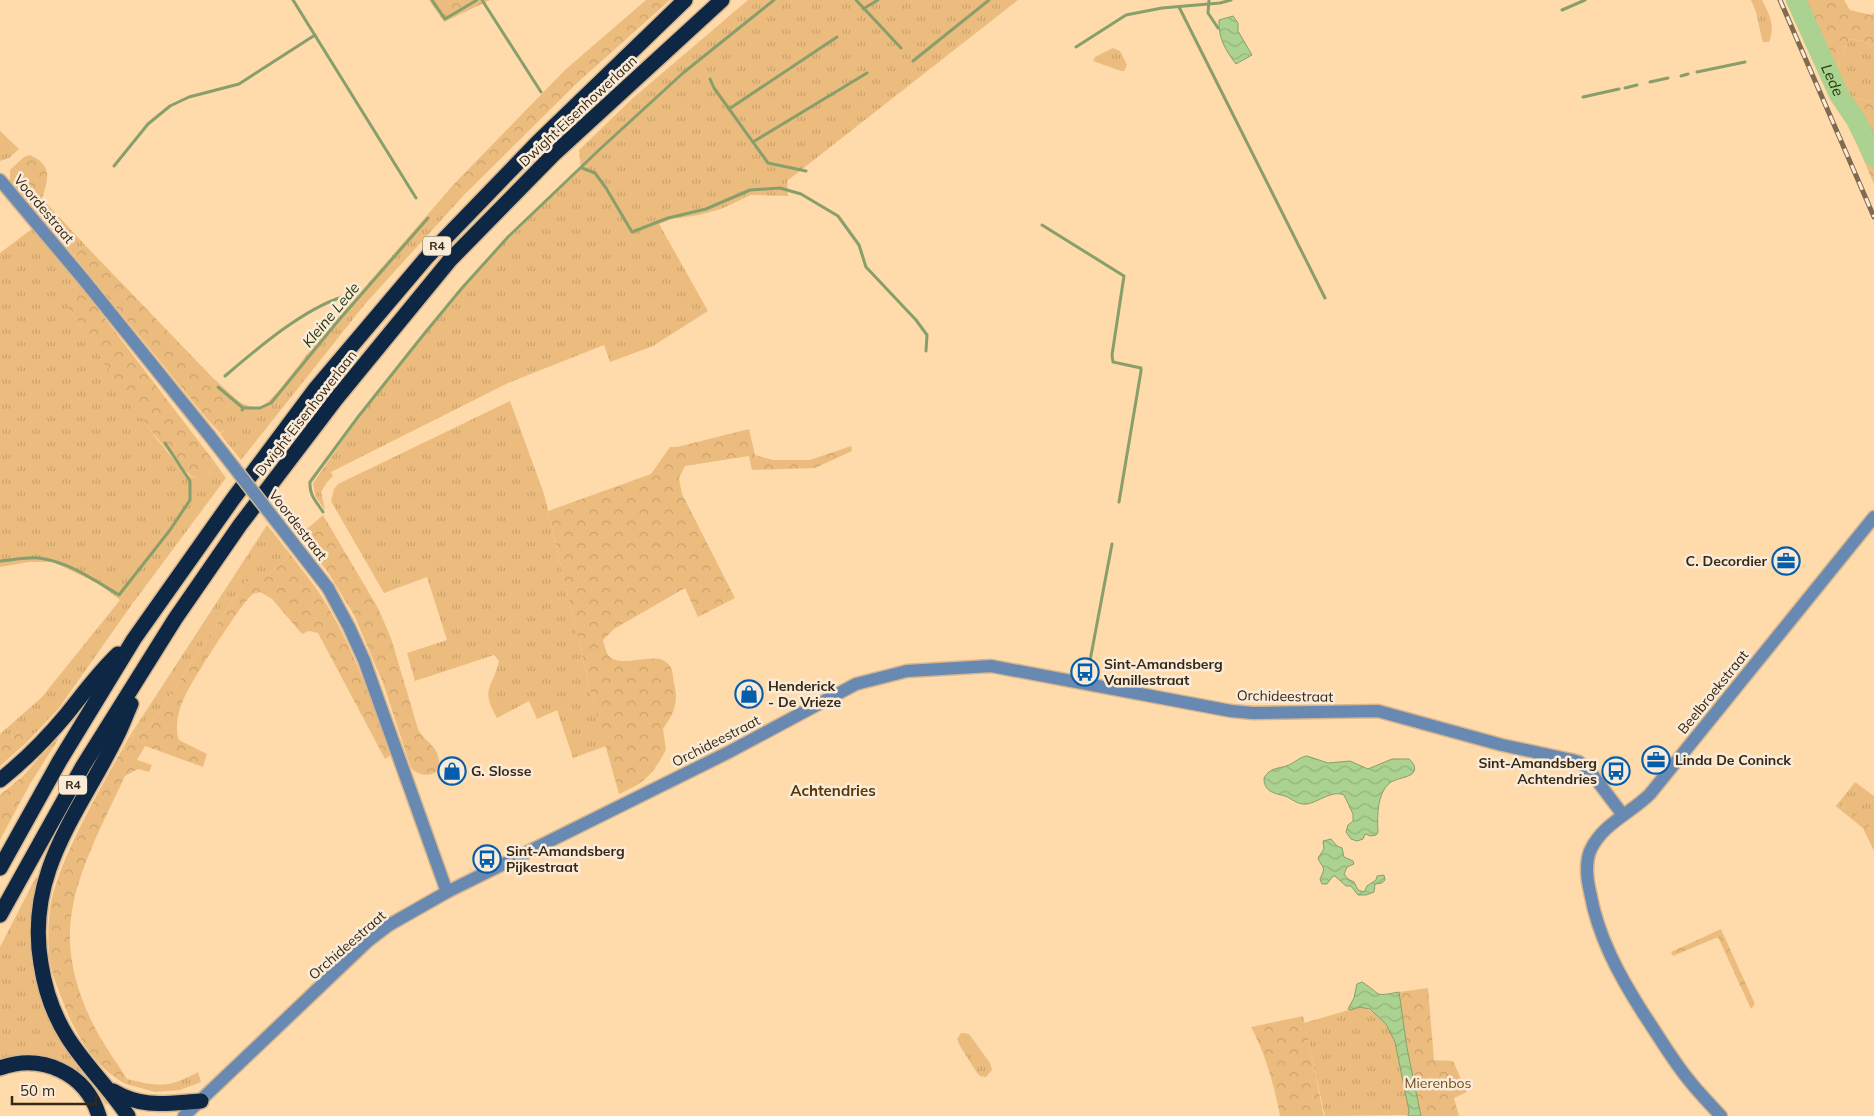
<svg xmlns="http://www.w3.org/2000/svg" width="1874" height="1116" viewBox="0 0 1874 1116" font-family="Mulish,sans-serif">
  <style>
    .grass { fill: url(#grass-tufts) }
    .forest { fill: url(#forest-crowns) }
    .water { fill: url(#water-waves); stroke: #889f6b }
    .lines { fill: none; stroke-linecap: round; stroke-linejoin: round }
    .stream { stroke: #889f6b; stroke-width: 3 }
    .river { stroke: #abd290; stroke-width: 20 }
    .minor-casing { stroke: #d7b68d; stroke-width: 15 }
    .highway-casing { stroke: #d7b68d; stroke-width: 18 }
    .minor { stroke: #6889b1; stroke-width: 12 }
    .highway { stroke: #0d2744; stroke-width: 15 }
    .rail-casing { stroke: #816a4d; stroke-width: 5 }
    .rail { stroke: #faebd9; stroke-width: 3; stroke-dasharray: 9; stroke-linecap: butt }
    .minor-bridge-casing { stroke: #d7b68d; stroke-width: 15; stroke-linecap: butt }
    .minor-bridge { stroke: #6889b1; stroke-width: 12 }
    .labels { text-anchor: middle; stroke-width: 5; stroke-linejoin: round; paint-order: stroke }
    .shield { fill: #faebd9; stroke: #716250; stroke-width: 1 }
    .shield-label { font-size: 12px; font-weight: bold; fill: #362816 }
    .street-label { font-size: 14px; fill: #362816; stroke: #faebd9 }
    .poi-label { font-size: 14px; font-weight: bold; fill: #362816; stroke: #faebd9; text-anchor: start }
    .park-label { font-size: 14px; fill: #6f4e1f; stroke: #faebd9 }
    .water-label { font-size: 15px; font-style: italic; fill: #223a0b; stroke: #faebd9 }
    .neighbourhood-label { font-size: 15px; font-weight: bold; fill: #573808; stroke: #faebd9 }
  </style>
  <defs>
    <pattern id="grass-tufts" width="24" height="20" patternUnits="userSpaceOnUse" patternTransform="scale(1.25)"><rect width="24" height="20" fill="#ecbc7e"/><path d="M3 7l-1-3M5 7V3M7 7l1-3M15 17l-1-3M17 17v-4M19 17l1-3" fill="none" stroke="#cba26c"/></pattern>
    <pattern id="forest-crowns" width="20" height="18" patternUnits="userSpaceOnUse" patternTransform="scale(1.25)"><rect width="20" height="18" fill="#ecbc7e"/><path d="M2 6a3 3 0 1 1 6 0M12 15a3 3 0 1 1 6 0" fill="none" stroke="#cba26c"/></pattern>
    <pattern id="water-waves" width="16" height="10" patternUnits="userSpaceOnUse" patternTransform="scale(1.25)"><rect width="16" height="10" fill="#abd290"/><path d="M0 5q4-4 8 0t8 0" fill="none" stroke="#94b47b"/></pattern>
  </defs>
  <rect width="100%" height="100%" fill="#ffdaab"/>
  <g class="grass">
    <path d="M748,0H1018L787,181L788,196L751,195L721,209L699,215L672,219L659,224L708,311L653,346L610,362L604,345L508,383L331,472L333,476L327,482L321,492L325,510L315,496L313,483C360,416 408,348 463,287C500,245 541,207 581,169L579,150L633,98Z"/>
    <path d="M1751,0H1762C1769,14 1776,26 1769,42H1763L1762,39L1756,12Z"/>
    <path d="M1849,39L1865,41L1874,50V100L1872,102L1842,94L1833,76Z"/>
    <path d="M1113,48L1120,51L1127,65L1124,71H1121L1093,61L1095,57Z"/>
    <path d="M0,131L19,149L9,158L0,161Z"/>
    <path d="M13,167L85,245L74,256L10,181V170Z"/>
    <path d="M454,184L464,195L365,304L241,460L220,434L226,429V408L235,398C243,405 255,411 265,404C279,394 300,362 312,348C359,293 407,239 454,184Z"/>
    <path d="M33,228L78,283L72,288L70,309L124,392L156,438L184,472L194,478L207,475L216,464L226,478L130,607L59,708L27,742L18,731L0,746V734L42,697L120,600L99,584L53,562H29L0,567V253Z"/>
    <path d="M510,401L544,494L591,694L606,746L573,758L557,710L537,719L529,701L497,718C480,688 492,690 499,661L494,655L415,681L407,653L447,640L427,577L384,593L331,501L334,489L338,484Z"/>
    <path d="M267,525L291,555L264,577H249L242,586L147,730L129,737Z"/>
    <path d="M59,738L30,784L23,776L56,739Z"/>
    <path d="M1855,782L1874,796V851L1863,828L1836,806Z"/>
    <path d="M36,877L41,879C37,895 31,912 30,928C27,969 45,1015 66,1049C78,1068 95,1085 109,1103L106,1105L93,1085L51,1060L40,1056H22L0,1060V947Z"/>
    <path d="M1359,1007C1377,1009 1391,1027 1395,1043C1397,1051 1398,1058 1400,1066C1404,1081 1410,1100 1409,1115L1325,1116L1304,1023Z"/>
    <path d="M961,1033L969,1034L990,1063L992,1070L986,1077L980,1076L977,1073L960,1046L957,1039Z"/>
    <path d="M198,1072L201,1082L180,1090L155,1092L126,1084L127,1079C160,1087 168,1088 198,1072Z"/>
  </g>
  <g class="forest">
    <path d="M429,0H490L444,22Z"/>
    <path d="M646,0H670L576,84L464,195L454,184L565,70Z"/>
    <path d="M1795,0H1844L1850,10L1871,15L1874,13V50L1865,41L1849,39L1833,76L1842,94L1872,102L1874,100V184Z"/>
    <path d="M30,155C52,165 49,178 42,198L13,167L24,157Z"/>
    <path d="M85,245L213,378L235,398L226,408V429L220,433L208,420L74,256Z"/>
    <path d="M78,283L216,464L207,475L195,478C183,471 176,461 168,451C130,408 101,357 70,309L66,299V294Z"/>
    <path d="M749,429L755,455L773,460H810L851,446L852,451L815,468L752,470L749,456L685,466L679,478L682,494L735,598L698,617L685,588L614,629L603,640C605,647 606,656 613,659C630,667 661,648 671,668C673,672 673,679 674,683C679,703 674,713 663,729L666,750C652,775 646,782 619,794L591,694L548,511L651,474L670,447H677Z"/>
    <path d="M323,515L378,608L391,638L418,729C423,741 438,745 439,761C441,778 420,778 411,768L383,683L354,615L329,574L300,535Z"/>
    <path d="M291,555C303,572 317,587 327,605C355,652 373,704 391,755L385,759L318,633L309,631L302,634L272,599L260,592C258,593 255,593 253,594C243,600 192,681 185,696C179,708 174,727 179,740L207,754L203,767L145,746L137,760L152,765L149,772L138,769L125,776C103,824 71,880 70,933C69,964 79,996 93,1024C102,1043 116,1061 127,1079L126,1084C98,1070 79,1040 67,1012C61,996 53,979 50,962C47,942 48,910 54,890C70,838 103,785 129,737L147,730L242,586L249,577H264Z"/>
    <path d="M18,731L27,742L0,766V746Z"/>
    <path d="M23,776L30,784L0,840V795Z"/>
    <path d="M1840,801L1868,824L1874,833V850L1863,828L1836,806Z"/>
    <path d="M1721,929L1755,1004L1751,1009L1718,937L1673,956L1671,952Z"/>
    <path d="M1428,988L1434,1060L1453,1061L1467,1092L1454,1098L1459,1116H1421L1407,1048L1399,992Z"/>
    <path d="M1303,1016L1324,1116H1280C1274,1085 1266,1055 1251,1027Z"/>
  </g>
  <g class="water">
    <path d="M1233,16L1238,23V31L1252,55L1236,64C1226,51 1218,38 1219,20Z"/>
    <path d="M1307,756L1328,763L1350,761L1368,769L1392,759H1409C1414,763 1417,769 1412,774C1406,778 1399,778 1393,781C1377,789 1377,816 1378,832L1376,835L1371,836L1365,834L1363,839L1357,841L1351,839L1346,832L1348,825L1353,821V814L1344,795C1331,790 1319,802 1307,804C1297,805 1293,799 1285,796C1274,793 1264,792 1264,778C1270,767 1279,769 1289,765C1295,762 1300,757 1307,756Z"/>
    <path d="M1331,839L1337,846L1342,848L1344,857L1353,861L1354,864L1347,867L1344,874L1348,879L1354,882L1358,890L1364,892L1367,886L1376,880L1377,876L1384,875L1385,880L1382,883L1375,884L1374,892L1366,895H1358L1351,886H1346L1335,876H1333L1327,884H1322L1320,879C1327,865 1322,869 1318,858L1324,849L1323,841Z"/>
    <path d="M1362,982C1383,995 1372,997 1399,992L1407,1048L1421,1116H1408L1409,1111L1395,1042L1386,1024L1370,1009L1359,1007L1351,1010L1348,1009L1354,998L1357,984Z"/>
  </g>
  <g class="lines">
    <g class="stream">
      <path d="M293,0L416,198"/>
      <path d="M432,0L445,19L477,0"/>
      <path d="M482,0L541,92"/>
      <path d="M856,0L901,48"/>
      <path d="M1209,0L1208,13L1218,28"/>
      <path d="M1179,7L1325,298"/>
      <path d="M863,9L878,0"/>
      <path d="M1562,10L1585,0"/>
      <path d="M1076,47L1126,15L1162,8L1220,3L1231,0"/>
      <path d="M913,61L989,0"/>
      <path d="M1697,72L1745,62"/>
      <path d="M1681,76L1688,74"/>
      <path d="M710,79L714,88L768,163L806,171"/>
      <path d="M1650,82L1668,78"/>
      <path d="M1625,88L1637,85"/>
      <path d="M1583,97L1619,89"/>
      <path d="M729,109L837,37"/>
      <path d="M753,142L867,73"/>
      <path d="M114,166L148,124L170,106L189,97L239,84L315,35"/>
      <path d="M582,168L595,173L606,188L632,232L668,218L706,209L750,190L780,188L801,194L838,216L859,245L866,267L916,320L927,335L926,351"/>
      <path d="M1042,225L1124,276L1112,355L1113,362L1141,368V371L1119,502"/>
      <path d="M225,376C258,348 302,310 342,297"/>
      <path d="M218,387L243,408"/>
      <path d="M242,410L243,408H260L271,403L338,321L428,218"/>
      <path d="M323,512C316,501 309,495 310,482L358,417L424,334L462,288L508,237L599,150L683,73L774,0"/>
      <path d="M0,561C12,560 27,557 39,558C69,562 94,580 119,595L170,530L190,500V481L165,443"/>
      <path d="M1089,666L1112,544"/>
    </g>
    <path class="river" id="s1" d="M1796,0L1839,95L1856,120L1874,157"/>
    <g class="minor-casing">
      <g id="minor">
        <path d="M0,180L84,280L209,435"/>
        <path d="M328,588L349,627L364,660L447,892"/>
        <path d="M184,1116L368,941L389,925L447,892L729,752L856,684L907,671L991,666L1231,711L1253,713L1378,711L1502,745L1572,760L1579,762L1589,770L1623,815"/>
        <path d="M1721,1116C1710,1104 1698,1092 1688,1079C1671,1058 1658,1035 1643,1013C1619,975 1598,937 1590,892C1587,879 1585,864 1590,851C1602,824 1631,813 1650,794L1874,517"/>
      </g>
    </g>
    <g class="highway-casing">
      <g id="highway">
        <path d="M0,780C24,761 46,739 66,715C83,694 98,673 118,654"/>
        <path d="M0,868L59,762L134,639L233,499L316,388L427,257L537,143L685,0"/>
        <path d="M0,915L83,766L175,619L240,525L336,399L450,260L554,154L722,0"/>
        <path d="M0,1068C42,1053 86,1073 99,1116"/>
        <path d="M113,1091C143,1109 168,1103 201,1101"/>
        <path d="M128,1116C110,1089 86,1066 68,1038C54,1016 45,990 41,964C25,872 80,812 117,736C122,726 126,715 131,704"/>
      </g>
    </g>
    <use href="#minor" class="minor"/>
    <use href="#highway" class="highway"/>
    <g class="rail-casing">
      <path id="rail" d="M1780,0L1874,217"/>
    </g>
    <use href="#rail" class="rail"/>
    <g class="minor-bridge-casing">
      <path id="minor-bridge" d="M209,435L328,588"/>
    </g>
    <use href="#minor-bridge" class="minor-bridge"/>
  </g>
  <defs>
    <g id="office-ring" transform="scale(1.4375)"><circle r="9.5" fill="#faebd9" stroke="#065dab" stroke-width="1.5"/><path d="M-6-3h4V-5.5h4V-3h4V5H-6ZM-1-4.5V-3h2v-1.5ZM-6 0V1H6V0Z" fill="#065dab"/></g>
    <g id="bus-ring" transform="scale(1.4375)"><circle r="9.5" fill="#faebd9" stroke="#065dab" stroke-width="1.5"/><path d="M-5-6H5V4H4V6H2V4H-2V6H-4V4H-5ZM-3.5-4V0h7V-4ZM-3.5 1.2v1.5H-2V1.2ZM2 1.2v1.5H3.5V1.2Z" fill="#065dab"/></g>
    <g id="shop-ring" transform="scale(1.4375)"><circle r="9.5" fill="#faebd9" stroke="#065dab" stroke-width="1.5"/><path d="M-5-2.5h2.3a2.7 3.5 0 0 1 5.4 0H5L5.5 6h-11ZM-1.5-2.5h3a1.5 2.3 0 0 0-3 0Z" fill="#065dab"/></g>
  </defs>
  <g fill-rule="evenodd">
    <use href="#office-ring" x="1786" y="561"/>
    <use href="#bus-ring" x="1085" y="672"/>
    <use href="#shop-ring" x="749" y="694"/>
    <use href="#office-ring" x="1656" y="760"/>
    <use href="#shop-ring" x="452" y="771"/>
    <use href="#bus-ring" x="1616" y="771"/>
    <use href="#bus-ring" x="487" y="859"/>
  </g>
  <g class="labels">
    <g class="shield">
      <rect x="423" y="236.5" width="28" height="19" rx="4"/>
      <rect x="59" y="775.5" width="28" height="19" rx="4"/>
    </g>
    <g class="shield-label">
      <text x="437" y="250">R4</text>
      <text x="73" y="789">R4</text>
    </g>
    <g class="street-label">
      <text transform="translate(578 111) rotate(-43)" y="5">Dwight Eisenhowerlaan</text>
      <text transform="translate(44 209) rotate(50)" y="5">Voordestraat</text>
      <text transform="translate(306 413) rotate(-52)" y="5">Dwight Eisenhowerlaan</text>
      <text transform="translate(298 525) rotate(52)" y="5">Voordestraat</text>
      <text transform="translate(1713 692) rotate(-51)" y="5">Beelbroekstraat</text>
      <text transform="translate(1285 696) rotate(1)" y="5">Orchideestraat</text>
      <text transform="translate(716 741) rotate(-27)" y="5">Orchideestraat</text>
      <text transform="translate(347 945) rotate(-41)" y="5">Orchideestraat</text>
    </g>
    <g class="poi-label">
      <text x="1767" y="566" text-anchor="end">C. Decordier</text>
      <text x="1104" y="669">Sint-Amandsberg<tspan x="1104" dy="16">Vanillestraat</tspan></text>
      <text x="768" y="691">Henderick<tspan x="768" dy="16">- De Vrieze</tspan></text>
      <text x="1675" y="765">Linda De Coninck</text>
      <text x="1597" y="768" text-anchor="end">Sint-Amandsberg<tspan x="1597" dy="16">Achtendries</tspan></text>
      <text x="471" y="776">G. Slosse</text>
      <text x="506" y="856">Sint-Amandsberg<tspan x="506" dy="16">Pijkestraat</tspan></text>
    </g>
    <g class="park-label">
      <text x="1438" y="1088">Mierenbos</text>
    </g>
    <g class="water-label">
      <text dy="5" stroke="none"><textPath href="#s1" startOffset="88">Lede</textPath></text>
      <text transform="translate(331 315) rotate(-50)" y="5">Kleine Lede</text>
    </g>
    <g class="neighbourhood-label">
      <text x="833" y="796">Achtendries</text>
    </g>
  </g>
  <path d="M12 1096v8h84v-8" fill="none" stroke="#362816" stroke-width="2.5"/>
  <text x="20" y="1096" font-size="15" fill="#362816" stroke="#faebd9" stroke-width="4" paint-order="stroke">50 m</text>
</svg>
